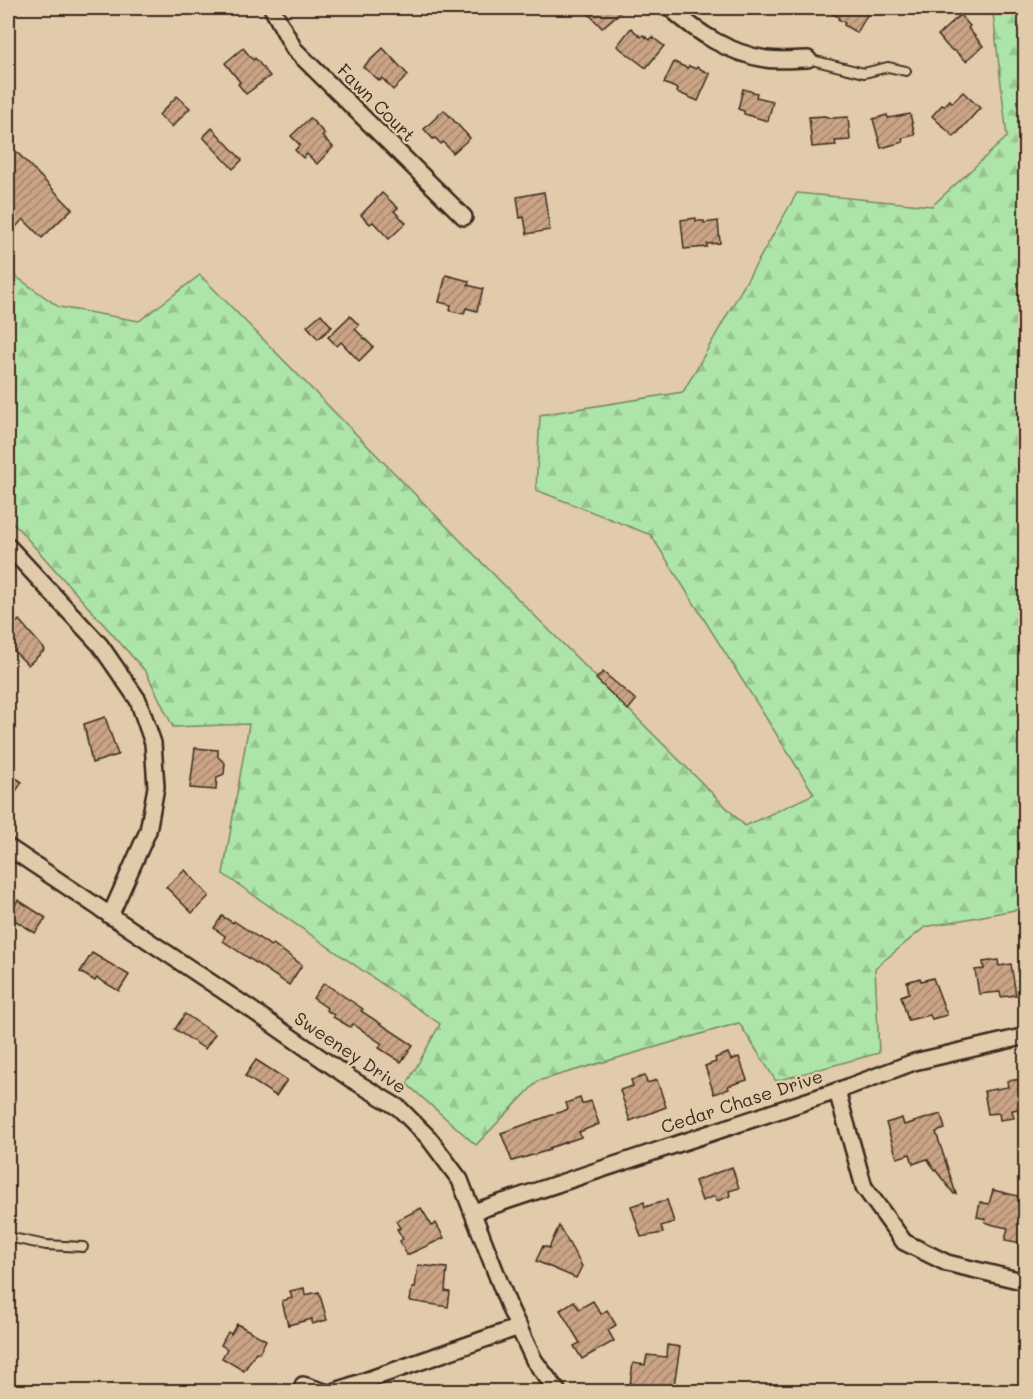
<svg xmlns="http://www.w3.org/2000/svg" width="1033" height="1399" viewBox="0 0 1033 1399" font-family="Mali,sans-serif">
  <style>
    .forest { fill: url(#forest-firs); stroke: #748863; stroke-width: 1.5 }
    .building { fill: url(#building-hatch); stroke: #3b2a1e; stroke-width: 1.5 }
    .lines { fill: none; stroke-linecap: round; stroke-linejoin: round }
    .lane-casing { stroke: #3b2a1e; stroke-width: 12 }
    .street-casing { stroke: #3b2a1e; stroke-width: 20 }
    .lane { stroke: #e1cbab; stroke-width: 8 }
    .street { stroke: #e1cbab; stroke-width: 15 }
    .labels { text-anchor: middle; stroke-width: 5; stroke-linejoin: round; paint-order: stroke }
    .street-label { font-size: 18px; fill: #3b2a1e; stroke: #e1cbab }
  </style>
  <defs>
    <pattern id="forest-firs" width="22" height="20" patternUnits="userSpaceOnUse" patternTransform="scale(1.5)"><rect width="22" height="20" fill="#ade5a8"/><path d="M5 1l3.5 6h-7zM16 11l3.5 6h-7z" fill="#96c590"/></pattern>
    <pattern id="building-hatch" width="6" height="6" patternUnits="userSpaceOnUse" patternTransform="scale(1.5)"><rect width="6" height="6" fill="#cba485"/><path d="M-1 1l2-2M0 6l6-6M5 7l2-2" fill="none" stroke="#a6866c"/></pattern>
  </defs>
  <rect width="100%" height="100%" fill="#e1cbab"/>
  <filter id="ink" filterUnits="userSpaceOnUse"><feTurbulence type="fractalNoise" baseFrequency=".0167" numOctaves="2"/><feDisplacementMap in="SourceGraphic" scale="12" xChannelSelector="R" yChannelSelector="G"/><feConvolveMatrix kernelMatrix="1 2 1 2 8 2 1 2 1" color-interpolation-filters="sRGB"/></filter>
  <g filter="url(#ink)">
    <path class="forest" d="M988,8H1025V908L925,927L875,968L879,1053L776,1081L739,1023L538,1081L476,1145L407,1084L440,1024L223,874L249,724L173,727L146,672L8,517V271L59,307L139,321L200,275L502,583L745,826L814,794L651,535L536,490L540,415L683,392L797,193L932,206L1007,137L993,13Z"/>
    <g class="building">
      <path d="M583,8H625L602,28Z"/>
      <path d="M822,8H871L857,33L844,25L845,23L838,19L839,17Z"/>
      <path d="M960,15L970,26L968,28L983,46L966,61L954,50L953,51L947,46L938,35Z"/>
      <path d="M631,28L641,37L643,35L650,40L652,37L664,46L646,68L617,46Z"/>
      <path d="M243,48L253,60L255,58L270,76L246,94L238,84L240,82L225,63Z"/>
      <path d="M383,48L408,75L393,90L382,78L380,81L363,67Z"/>
      <path d="M674,62L687,68L689,66L696,69L697,67L710,74L698,101L677,92L678,89L664,83Z"/>
      <path d="M743,89L757,93L756,97L773,101L768,121L744,114V111L738,109Z"/>
      <path d="M963,92L980,108L954,137L932,116L942,105L944,106L950,100L952,103Z"/>
      <path d="M177,96L190,108L172,127L159,115Z"/>
      <path d="M444,110L470,138L453,153L443,142L441,144L435,138L433,139L424,129Z"/>
      <path d="M910,114L915,135L902,138L903,142L881,148L873,119L887,115L888,118Z"/>
      <path d="M824,116L832,118L848,117L850,140L835,141L836,145L812,147L809,117Z"/>
      <path d="M310,118L325,134L322,136L333,147L317,164L307,154L303,158L295,150L300,145L291,136Z"/>
      <path d="M212,128L242,160L233,169L203,137Z"/>
      <path d="M8,143L72,209L42,238L23,219L8,236Z"/>
      <path d="M544,192L550,230L527,234L524,217L520,218L517,197Z"/>
      <path d="M382,193L398,208L394,211L406,223L389,239L373,222L370,224L361,215Z"/>
      <path d="M696,218V221H704V223L718,221L720,243L707,244V247L684,249L681,220Z"/>
      <path d="M446,275L469,281L468,285L483,289L477,311L466,308L464,314L450,311L451,305L439,302Z"/>
      <path d="M321,314L332,327L318,339L307,326Z"/>
      <path d="M350,316L359,325L355,329L373,347L359,361L341,342L337,346L328,337Z"/>
      <path d="M19,620L45,650L28,665L8,645V631Z"/>
      <path d="M603,672L636,700L628,710L596,679Z"/>
      <path d="M105,717L118,755L92,763L84,724Z"/>
      <path d="M195,748L218,750V757L225,763L224,774L217,777L216,790L190,788Z"/>
      <path d="M8,773L22,782L8,803Z"/>
      <path d="M185,870L209,896L192,913L166,887Z"/>
      <path d="M18,900L46,918L35,933L8,916Z"/>
      <path d="M222,916L233,923L234,921L271,946L273,944L302,965L289,985L223,941L225,936L214,928Z"/>
      <path d="M92,953L129,975L119,991L97,978L95,981L80,972Z"/>
      <path d="M998,960L999,966L1011,964L1016,995L1001,997L1000,992L979,994L975,970L984,969L983,962Z"/>
      <path d="M920,978L921,981L933,978L947,1015L932,1019L930,1015L908,1020L901,996L909,993L907,982Z"/>
      <path d="M324,983L363,1009L361,1011L413,1045L401,1062L379,1048L382,1044L353,1024L350,1027L333,1017L334,1015L326,1010L327,1008L313,998Z"/>
      <path d="M185,1014L215,1034L205,1049L175,1029Z"/>
      <path d="M728,1053L731,1060L739,1057L747,1080L728,1086L729,1089L714,1094L705,1066L716,1062L715,1058Z"/>
      <path d="M256,1060L287,1080L276,1096L245,1076Z"/>
      <path d="M645,1076L647,1083L657,1080L666,1107L630,1121L620,1090L633,1086L631,1080Z"/>
      <path d="M1022,1079L1026,1108L1012,1110L1014,1118L1000,1120L999,1113L988,1114L984,1091L1008,1087L1007,1081Z"/>
      <path d="M580,1098L582,1104L591,1101L599,1124L579,1132L581,1137L549,1148L550,1150L512,1161L501,1133L563,1111L568,1109L566,1103Z"/>
      <path d="M941,1114L945,1129L936,1132L956,1194H954L927,1159L913,1164L910,1154L897,1158L886,1123L902,1118L904,1125Z"/>
      <path d="M732,1167L739,1188L729,1191L730,1196L717,1201L715,1196L702,1201L695,1181Z"/>
      <path d="M993,1190L1026,1198V1220L1021,1243L1005,1240L1008,1228L994,1225L985,1222L986,1219L977,1217L980,1202L989,1204Z"/>
      <path d="M667,1200L674,1222L661,1226L663,1233L641,1237L631,1206L644,1202L645,1207Z"/>
      <path d="M421,1208L432,1226L436,1223L444,1238L407,1255L400,1241L403,1239L397,1229L400,1228L396,1221Z"/>
      <path d="M559,1226L582,1266L576,1278L536,1261L543,1246L549,1248Z"/>
      <path d="M418,1265L447,1268L445,1291L450,1292L448,1307L410,1301L412,1288H415Z"/>
      <path d="M304,1288L305,1295L319,1292L327,1320L312,1324V1319L288,1325L282,1301L292,1298L290,1291Z"/>
      <path d="M574,1301L579,1309L593,1301L601,1314L607,1310L616,1325L608,1330L614,1341L582,1359L574,1346L580,1343L560,1310Z"/>
      <path d="M237,1324L266,1340L259,1353L256,1352L244,1371L222,1358L227,1349L221,1345L228,1332L231,1334Z"/>
      <path d="M667,1345L680,1347L673,1392H629L633,1363L645,1365L647,1355L666,1357Z"/>
    </g>
    <g class="lines">
      <g class="lane-casing">
        <g id="lane">
          <path d="M808,59L864,73L888,67L906,71"/>
          <path d="M8,1237L46,1245L83,1247"/>
        </g>
      </g>
      <g class="street-casing">
        <g id="street">
          <path d="M272,8L294,49L464,217"/>
          <path d="M670,8C698,33 728,53 766,59C780,61 795,59 808,59"/>
          <path d="M8,546L100,645L138,700L153,743L156,787L148,831L110,916"/>
          <path d="M8,847L249,1008L351,1079L399,1108L428,1137L460,1180L510,1309L534,1360L558,1392"/>
          <path d="M837,1091L864,1187L904,1242L947,1263L1026,1282"/>
          <path d="M473,1212L837,1091L914,1062L1026,1036"/>
          <path d="M303,1385L325,1392"/>
          <path d="M333,1392L519,1327"/>
        </g>
      </g>
      <use href="#lane" class="lane"/>
      <use href="#street" class="street"/>
    </g>
  </g>
  <g class="labels">
    <g class="street-label">
      <text transform="translate(376 103) rotate(45)" y="6">Fawn Court</text>
      <text transform="translate(350 1053) rotate(34)" y="6">Sweeney Drive</text>
      <text transform="translate(742 1102) rotate(-18)" y="6">Cedar Chase Drive</text>
    </g>
  </g>
  <rect width="1033" height="1399" fill="none" stroke="#e1cbab" stroke-width="30"/>
  <rect x="15" y="15" width="1003" height="1369" fill="none" stroke="#3b2a1e" stroke-width="2" filter="url(#ink)"/>
</svg>
